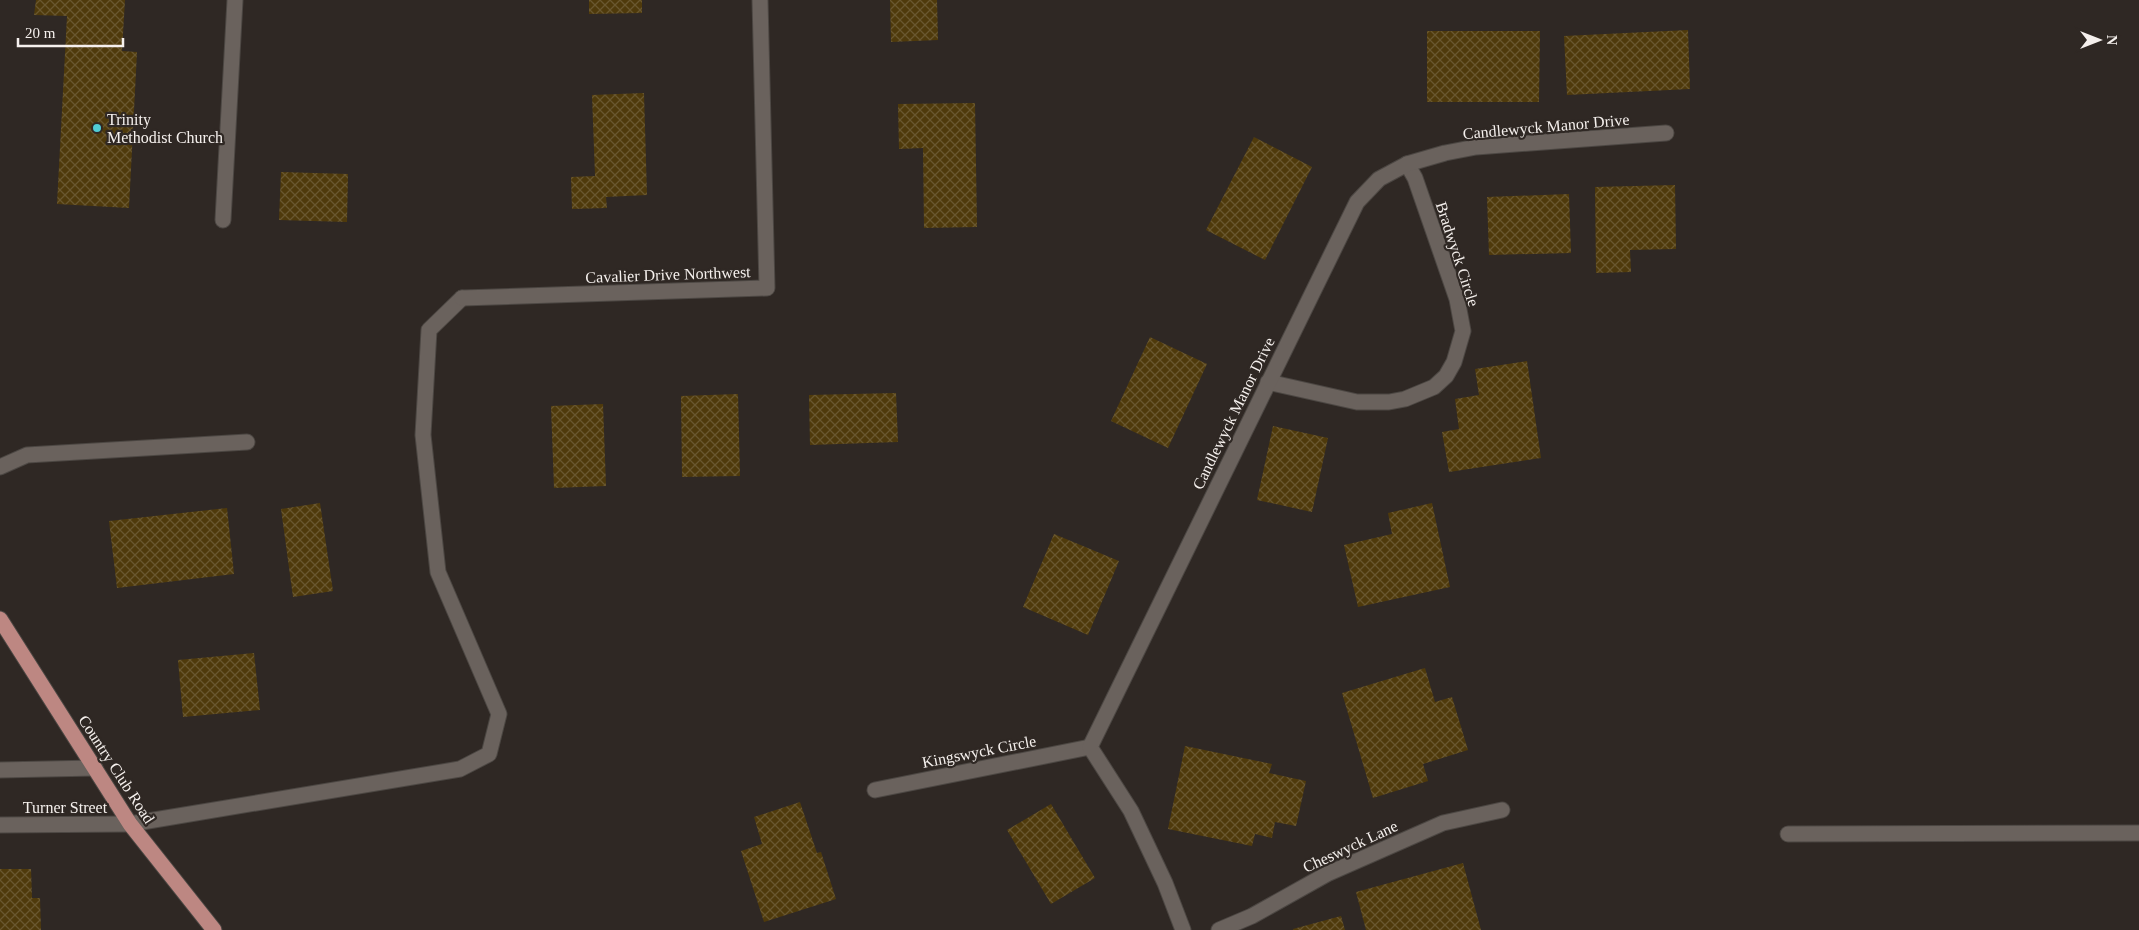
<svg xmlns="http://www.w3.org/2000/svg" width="2139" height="930" viewBox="0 0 2139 930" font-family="Georgia,serif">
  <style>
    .building { fill: url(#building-cross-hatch) }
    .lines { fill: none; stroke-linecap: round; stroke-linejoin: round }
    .lane-casing { stroke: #4c4743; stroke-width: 17 }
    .street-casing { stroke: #4c4743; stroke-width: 17 }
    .primary-casing { stroke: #4c4743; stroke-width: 17 }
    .lane { stroke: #6a625d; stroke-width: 15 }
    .street { stroke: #6a625d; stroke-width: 15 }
    .primary { stroke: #bd8782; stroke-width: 15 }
    .poi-dot { fill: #51ccd3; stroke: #2f2824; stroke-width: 2 }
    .labels { text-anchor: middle; stroke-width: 4.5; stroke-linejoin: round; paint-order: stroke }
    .poi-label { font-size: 16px; fill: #f5f0ed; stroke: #2f2824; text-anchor: start }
    .street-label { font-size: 16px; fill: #f5f0ed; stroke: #2f2824 }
  </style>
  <defs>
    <pattern id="building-cross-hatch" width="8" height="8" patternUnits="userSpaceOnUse" patternTransform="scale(1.25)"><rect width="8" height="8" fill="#4f3a0b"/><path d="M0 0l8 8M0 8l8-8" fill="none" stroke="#69572f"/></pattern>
  </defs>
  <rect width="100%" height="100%" fill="#2f2824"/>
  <g class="building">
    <path d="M36,0H125L122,51L137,52L129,208L57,204L67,16L34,15Z"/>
    <path d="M589,0H642V13L589,14Z"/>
    <path d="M890,0H937L938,40L891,42Z"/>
    <path d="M1688,30L1690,89L1567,95L1564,36Z"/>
    <path d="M1427,31H1540L1539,102H1427Z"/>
    <path d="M644,93L647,195L606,197L607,208L572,209L571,177L595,176L592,95Z"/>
    <path d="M975,103L977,227L924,228L923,148L899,149L898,104Z"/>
    <path d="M1254,137L1312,167L1265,260L1206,230Z"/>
    <path d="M281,172L348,174L347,222L279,220Z"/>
    <path d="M1675,185L1676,249L1630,250L1631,272L1596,273L1595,187Z"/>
    <path d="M1569,194L1571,253L1489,255L1487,197Z"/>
    <path d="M1150,337L1207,364L1168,448L1111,421Z"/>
    <path d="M1527,361L1541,458L1449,472L1442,432L1459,429L1455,399L1479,395L1475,369Z"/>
    <path d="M896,393L898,442L810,445L809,395Z"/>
    <path d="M738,394L740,476L682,477L681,396Z"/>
    <path d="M603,404L606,486L554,488L551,406Z"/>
    <path d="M1273,426L1328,438L1312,512L1257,500Z"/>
    <path d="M320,503L333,591L293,597L281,509Z"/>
    <path d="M1432,503L1450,587L1358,607L1344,545L1392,534L1388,513Z"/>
    <path d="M227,508L234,574L117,588L109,521Z"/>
    <path d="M1054,534L1119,561L1088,635L1023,607Z"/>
    <path d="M254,653L260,710L183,717L178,660Z"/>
    <path d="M1425,668L1435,702L1452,697L1468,750L1423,764L1428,781L1373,798L1342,693Z"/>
    <path d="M1185,746L1272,764L1269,773L1306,781L1296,826L1275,822L1272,838L1255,834L1252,846L1168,829Z"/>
    <path d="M800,802L817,853L821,852L836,899L764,922L741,851L762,844L754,817Z"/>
    <path d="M1051,804L1095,878L1051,904L1007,830Z"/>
    <path d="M1463,863L1481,930H1366L1356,892Z"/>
    <path d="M0,869H31L32,898H40L41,930H0Z"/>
    <path d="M1341,916L1345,930H1293V929Z"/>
  </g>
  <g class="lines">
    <g class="lane-casing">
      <g id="lane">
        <path d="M223,220L235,0"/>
        <path d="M0,467L27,455L247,442"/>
        <path d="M0,770L95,768"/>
        <path d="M130,824L460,769L489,754L499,714L438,572L423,435L429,330L462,298"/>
      </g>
    </g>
    <g class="street-casing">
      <g id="street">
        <path d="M462,298L767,288L760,0"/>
        <path d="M1268,382L1357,402H1389L1405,399L1434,387L1446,376L1454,362L1463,331L1457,299L1415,178L1407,164"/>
        <path d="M875,790L1090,747"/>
        <path d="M0,825L130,824"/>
        <path d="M1788,834L2139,833"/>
        <path d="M1183,930L1165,883L1131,811L1090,747L1357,202L1379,179L1407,164L1445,153L1476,147L1666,133"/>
        <path d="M1219,930L1252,916L1327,874L1443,823L1502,810"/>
      </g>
    </g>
    <g class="primary-casing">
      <path id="primary" d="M0,619L130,824L214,930"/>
    </g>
    <use href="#lane" class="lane"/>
    <use href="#street" class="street"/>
    <use href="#primary" class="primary"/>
  </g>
  <circle class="poi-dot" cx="97" cy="128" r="5"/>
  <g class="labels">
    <g class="poi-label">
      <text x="107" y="125">Trinity<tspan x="107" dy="18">Methodist Church</tspan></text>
    </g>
    <g class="street-label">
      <text transform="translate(1546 126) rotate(-5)" y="6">Candlewyck Manor Drive</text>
      <text transform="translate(1458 254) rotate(72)" y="6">Bradwyck Circle</text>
      <text transform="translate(668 274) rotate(-2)" y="6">Cavalier Drive Northwest</text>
      <text transform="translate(1233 413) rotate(-64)" y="6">Candlewyck Manor Drive</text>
      <text transform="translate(979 751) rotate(-11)" y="6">Kingswyck Circle</text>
      <text transform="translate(117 769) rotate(57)" y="6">Country Club Road</text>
      <text x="65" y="813">Turner Street</text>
      <text transform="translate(1350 846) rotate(-25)" y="6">Cheswyck Lane</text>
    </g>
  </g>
  <g transform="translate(2099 40) rotate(90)" stroke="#2f2824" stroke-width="4" paint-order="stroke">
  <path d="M0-4L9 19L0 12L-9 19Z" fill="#f5f0ed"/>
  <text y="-8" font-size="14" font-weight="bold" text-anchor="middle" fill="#f5f0ed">N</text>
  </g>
  <path d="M18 38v8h105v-8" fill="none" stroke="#f5f0ed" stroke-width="2.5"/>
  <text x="25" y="38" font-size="15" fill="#f5f0ed" stroke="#2f2824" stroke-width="4" paint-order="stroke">20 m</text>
</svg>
